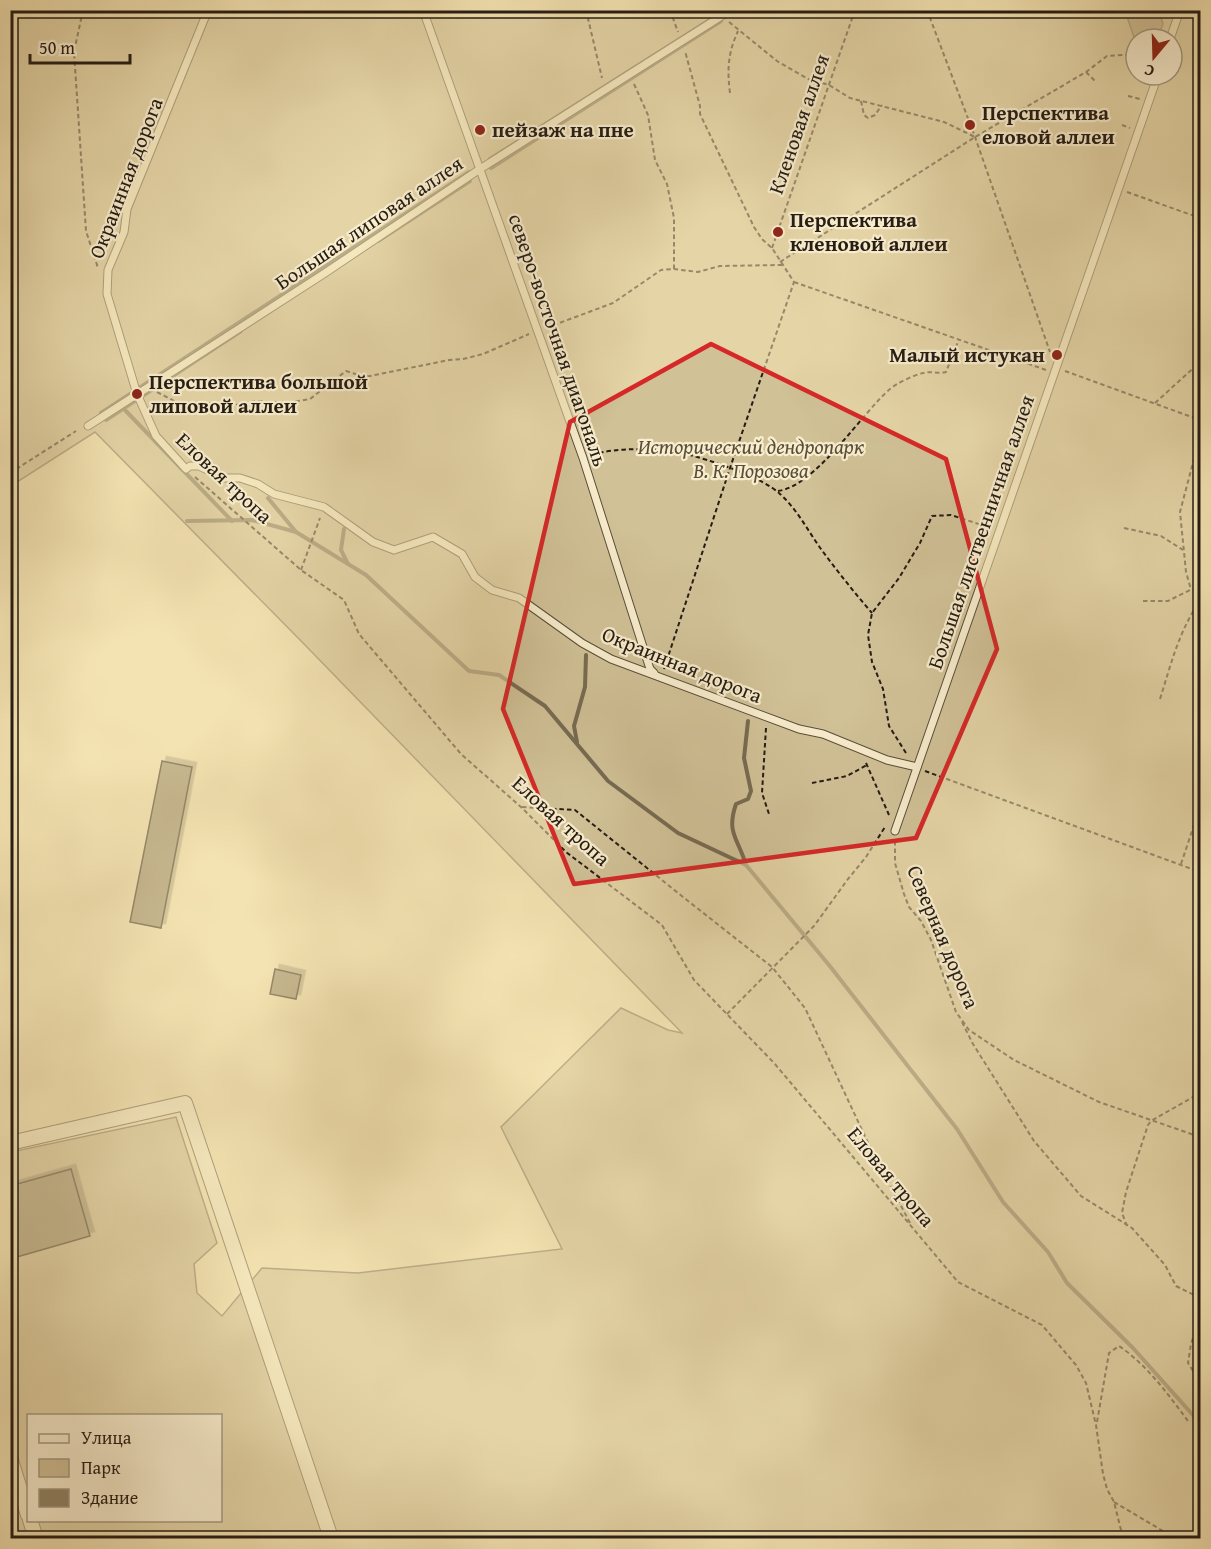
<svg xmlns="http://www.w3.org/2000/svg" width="1211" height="1549" viewBox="0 0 1211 1549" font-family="'Gentium Book Plus',serif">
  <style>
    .green { fill: #d1c197; stroke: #7b6e56; stroke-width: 1.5; fill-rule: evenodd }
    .water { fill: #ae9f7c; stroke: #776b52; stroke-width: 1.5 }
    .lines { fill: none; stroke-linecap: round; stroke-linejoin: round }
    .stream { stroke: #776b52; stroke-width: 4 }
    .building { fill: #918366; stroke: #251c14; stroke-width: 1.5; filter: url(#shadow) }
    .lane-casing { stroke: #594e3c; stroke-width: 9 }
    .street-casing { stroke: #594e3c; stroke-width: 16 }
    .path { stroke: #251c14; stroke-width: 2; stroke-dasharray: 4.5 3; stroke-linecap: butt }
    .lane { stroke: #f8edcd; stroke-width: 7 }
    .street { stroke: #f8edcd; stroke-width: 14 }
    .marked { fill: none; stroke: #d62828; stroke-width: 4.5; stroke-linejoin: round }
    .poi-dot { fill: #8f2418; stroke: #f8edcd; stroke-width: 2 }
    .labels { text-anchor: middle; stroke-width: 4.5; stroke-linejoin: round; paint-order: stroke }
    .poi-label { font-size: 21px; font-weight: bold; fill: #251c14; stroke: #f8edcd; text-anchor: start }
    .street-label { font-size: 21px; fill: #251c14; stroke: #f8edcd }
    .park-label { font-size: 21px; font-style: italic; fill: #594e3b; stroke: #f8edcd }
  </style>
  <defs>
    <filter id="shadow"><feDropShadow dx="4.5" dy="-4.5" stdDeviation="0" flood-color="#0004"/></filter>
  </defs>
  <rect width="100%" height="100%" fill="#f4e3b2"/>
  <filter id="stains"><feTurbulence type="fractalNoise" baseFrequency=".00333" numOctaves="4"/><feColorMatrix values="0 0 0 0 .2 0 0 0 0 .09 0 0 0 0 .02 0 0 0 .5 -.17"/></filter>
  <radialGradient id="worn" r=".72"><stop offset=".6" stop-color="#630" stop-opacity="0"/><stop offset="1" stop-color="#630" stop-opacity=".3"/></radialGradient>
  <path class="green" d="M11,11H1200V1538H11V1152L176,1117L217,1243L194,1264L197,1293L222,1316L262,1268L358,1273L562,1249L501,1127L621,1008L668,1030L682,1033L304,644L95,432L11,486ZM1136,39H1172V75H1136ZM28,1416H220V1520H28Z"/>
  <path class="water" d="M1125,11H1159L1163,24L1157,39H1136V43Z"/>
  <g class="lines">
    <g class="stream">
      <path d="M731,15L738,10"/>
      <path d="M490,159L716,16"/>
      <path d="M491,168L721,21"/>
      <path d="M378,241L470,181"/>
      <path d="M123,408L232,521"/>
      <path d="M101,413L469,172"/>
      <path d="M106,420L241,331"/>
      <path d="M268,498L296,532"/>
      <path d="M187,521L252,520L296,532L366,575L469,671L499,675L545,706L608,781L678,833L746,865L829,965L957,1129L1003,1202L1048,1252L1067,1283L1133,1348L1200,1423"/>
      <path d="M344,529L341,550L348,564"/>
      <path d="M577,742L574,726L585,687L586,655"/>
      <path d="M746,865C738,838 726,833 736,804L748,799L751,791L744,758L748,721"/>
    </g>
  </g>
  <g class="building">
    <path d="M162,761L192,767L161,928L130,922Z"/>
    <path d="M275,969L301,975L296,999L270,994Z"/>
    <path d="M71,1169L90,1236L10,1259V1186Z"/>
  </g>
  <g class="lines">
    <g class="lane-casing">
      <g id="lane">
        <path d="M208,10L127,209L124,232L108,270L107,294L137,394L156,436L186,469L190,466H199L224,478H240L258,484L274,494L324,507L373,542L394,550L433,537L462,554L475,577L492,590L519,598L582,643L611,659L799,729L823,734L887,760L917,767"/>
        <path d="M423,10L583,458L650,669L654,673"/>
        <path d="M1200,10V11"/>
        <path d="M1170,39L1180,10"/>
        <path d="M88,426L325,273L480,169L731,10"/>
        <path d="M895,831L1158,75"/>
      </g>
    </g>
    <g class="street-casing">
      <g id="street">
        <path d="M10,1143L185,1103L331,1538"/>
        <path d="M10,1457L28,1515"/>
        <path d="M30,1520L36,1538"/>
      </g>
    </g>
    <g class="path">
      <path d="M83,10L74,52L86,231L98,268"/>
      <path d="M586,10L602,78"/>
      <path d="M670,10L678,32"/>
      <path d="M927,10L975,137L1050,352"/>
      <path d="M729,22L777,61L808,79L829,85L850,98L944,122L975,137"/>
      <path d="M1086,72L1095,81"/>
      <path d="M634,84L648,115L655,160L667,184L674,218V269"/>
      <path d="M730,93C727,69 728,53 738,31"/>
      <path d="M1128,96L1140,99"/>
      <path d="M861,101L864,115L868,118L875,115L882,105"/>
      <path d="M1122,125L1130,128"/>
      <path d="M1127,192L1200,218"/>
      <path d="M772,248L855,10"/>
      <path d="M780,262L975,137L1086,72L1107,56L1136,54"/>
      <path d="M794,282L1046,370"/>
      <path d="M546,328L613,303L661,270L674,269L698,272L720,266L782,265"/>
      <path d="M1065,371L1200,420"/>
      <path d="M157,392L178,403L204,402L225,407L256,401L286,403L310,399L346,371L365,377L449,360L463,359L483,354L529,334"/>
      <path d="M1155,403L1200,362"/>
      <path d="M1200,436L1180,512L1186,572L1190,586L1200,596"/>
      <path d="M592,455C613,447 662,448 683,453C709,460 761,476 780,494C797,509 808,531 821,549C837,571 854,592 872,613"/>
      <path d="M10,473L76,431"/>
      <path d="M195,477L301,570L344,600L359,634L461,754L521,807L566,852L662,925L694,980L775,1064L958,1282L1042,1325L1076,1365L1086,1383L1096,1425L1103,1474L1107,1489L1114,1502L1123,1538"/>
      <path d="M778,491C816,486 861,414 890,389C897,383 914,375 923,373C931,371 939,374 946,372L959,339"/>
      <path d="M1124,528L1161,536L1183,550"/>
      <path d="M301,570L320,518"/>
      <path d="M1143,601H1168L1192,589"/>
      <path d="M664,669L731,465L794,282L772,248L762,239L754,227L700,114V106L685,51"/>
      <path d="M1160,699C1172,661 1178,634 1200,600"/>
      <path d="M766,728L762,793L769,814"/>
      <path d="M906,753L889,726L883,689L872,662L868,635L872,613L899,578L920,543L932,516L951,515L991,528"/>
      <path d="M866,763L889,815"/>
      <path d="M925,771L1200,872"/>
      <path d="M812,783L847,776L867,765"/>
      <path d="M522,807L575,810L683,897L772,967L805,1008L869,1145L910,1223"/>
      <path d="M895,841V863L904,894L909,907L921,921L931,940L956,1012L969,1030L1014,1060L1099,1102L1200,1137"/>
      <path d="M1181,864L1200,807"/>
      <path d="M727,1014L814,926L848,879L866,857L885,827"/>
      <path d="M962,1022L973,1044L1034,1141L1081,1196L1132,1228L1165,1265L1176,1286L1200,1298"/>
      <path d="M1127,1226L1122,1213L1126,1192L1148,1125L1151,1121L1200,1093"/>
      <path d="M1200,1317L1191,1344L1188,1363L1200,1382"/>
      <path d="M1097,1422L1109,1353L1119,1346C1147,1365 1168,1394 1188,1421"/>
      <path d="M1114,1502L1163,1531L1183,1538"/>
    </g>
    <use href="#lane" class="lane"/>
    <use href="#street" class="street"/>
  </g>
  <path d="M0 0H1211V1549H0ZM711,344L946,459L997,649L916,838L574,884L503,709L570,422Z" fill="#f4e3b2" fill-opacity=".55" fill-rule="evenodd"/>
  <path class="marked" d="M711,344L946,459L997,649L916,838L574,884L503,709L570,422Z"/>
  <g class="poi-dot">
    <circle cx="970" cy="125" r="6"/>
    <circle cx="480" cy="130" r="6"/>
    <circle cx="778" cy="232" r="6"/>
    <circle cx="1057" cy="355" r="6"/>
    <circle cx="137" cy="394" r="6"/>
  </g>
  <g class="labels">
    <g class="poi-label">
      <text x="982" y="120">Перспектива<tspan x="982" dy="24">еловой аллеи</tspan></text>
      <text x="492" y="137">пейзаж на пне</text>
      <text x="790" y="227">Перспектива<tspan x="790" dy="24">кленовой аллеи</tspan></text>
      <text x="1045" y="362" text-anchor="end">Малый истукан</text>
      <text x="149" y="389">Перспектива большой<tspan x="149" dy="24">липовой аллеи</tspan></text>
    </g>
    <g class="street-label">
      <text transform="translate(799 124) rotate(-71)" y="7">Кленовая аллея</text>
      <text transform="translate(126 178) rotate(-69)" y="7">Окраинная дорога</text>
      <text transform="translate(369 223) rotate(-34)" y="7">Большая липовая аллея</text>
      <text transform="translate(558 340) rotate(71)" y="7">северо-восточная диагональ</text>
      <text transform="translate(224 478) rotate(43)" y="7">Еловая тропа</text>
      <text transform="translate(981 532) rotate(-71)" y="7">Большая лиственничная аллея</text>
      <text transform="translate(682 665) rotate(22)" y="7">Окраинная дорога</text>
      <text transform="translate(561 821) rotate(42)" y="7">Еловая тропа</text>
      <text transform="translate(943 937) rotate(67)" y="7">Северная дорога</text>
      <text transform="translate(891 1177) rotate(50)" y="7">Еловая тропа</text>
    </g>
    <g class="park-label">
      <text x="751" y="454">Исторический дендропарк<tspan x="751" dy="24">В. К. Порозова</tspan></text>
    </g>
  </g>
  <rect width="1211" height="1549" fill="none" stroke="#f4e3b2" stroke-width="36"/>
  <rect x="12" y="12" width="1187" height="1525" fill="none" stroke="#251c14" stroke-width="3"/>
  <rect x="18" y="18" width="1175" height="1513" fill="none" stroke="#251c14" stroke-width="1.5"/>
  <rect x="27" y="1414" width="195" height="108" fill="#f8edcd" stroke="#a49983" stroke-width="1.5"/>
  <rect x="39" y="1434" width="30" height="9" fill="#f8edcd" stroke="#a49983" stroke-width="1.5"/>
  <text x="81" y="1444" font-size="18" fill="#251c14">Улица</text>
  <rect x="39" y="1459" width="30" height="18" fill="#d1c197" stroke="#a49983" stroke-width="1.5"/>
  <text x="81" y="1474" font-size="18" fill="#251c14">Парк</text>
  <rect x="39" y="1489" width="30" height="18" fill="#918366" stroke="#a49983" stroke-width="1.5"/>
  <text x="81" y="1504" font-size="18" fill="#251c14">Здание</text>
  <g transform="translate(1154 57) rotate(199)"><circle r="28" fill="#f8edcd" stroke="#a49983" stroke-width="1.5"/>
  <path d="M0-4.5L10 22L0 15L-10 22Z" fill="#8f2418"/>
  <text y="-9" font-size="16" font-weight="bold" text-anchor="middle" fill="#251c14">С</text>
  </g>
  <path d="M30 54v9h100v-9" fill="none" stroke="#251c14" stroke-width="3"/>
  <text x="39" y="54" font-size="18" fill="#251c14" stroke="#f8edcd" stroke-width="4.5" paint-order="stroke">50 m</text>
  <rect width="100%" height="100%" filter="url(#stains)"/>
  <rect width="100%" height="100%" fill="url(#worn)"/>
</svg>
